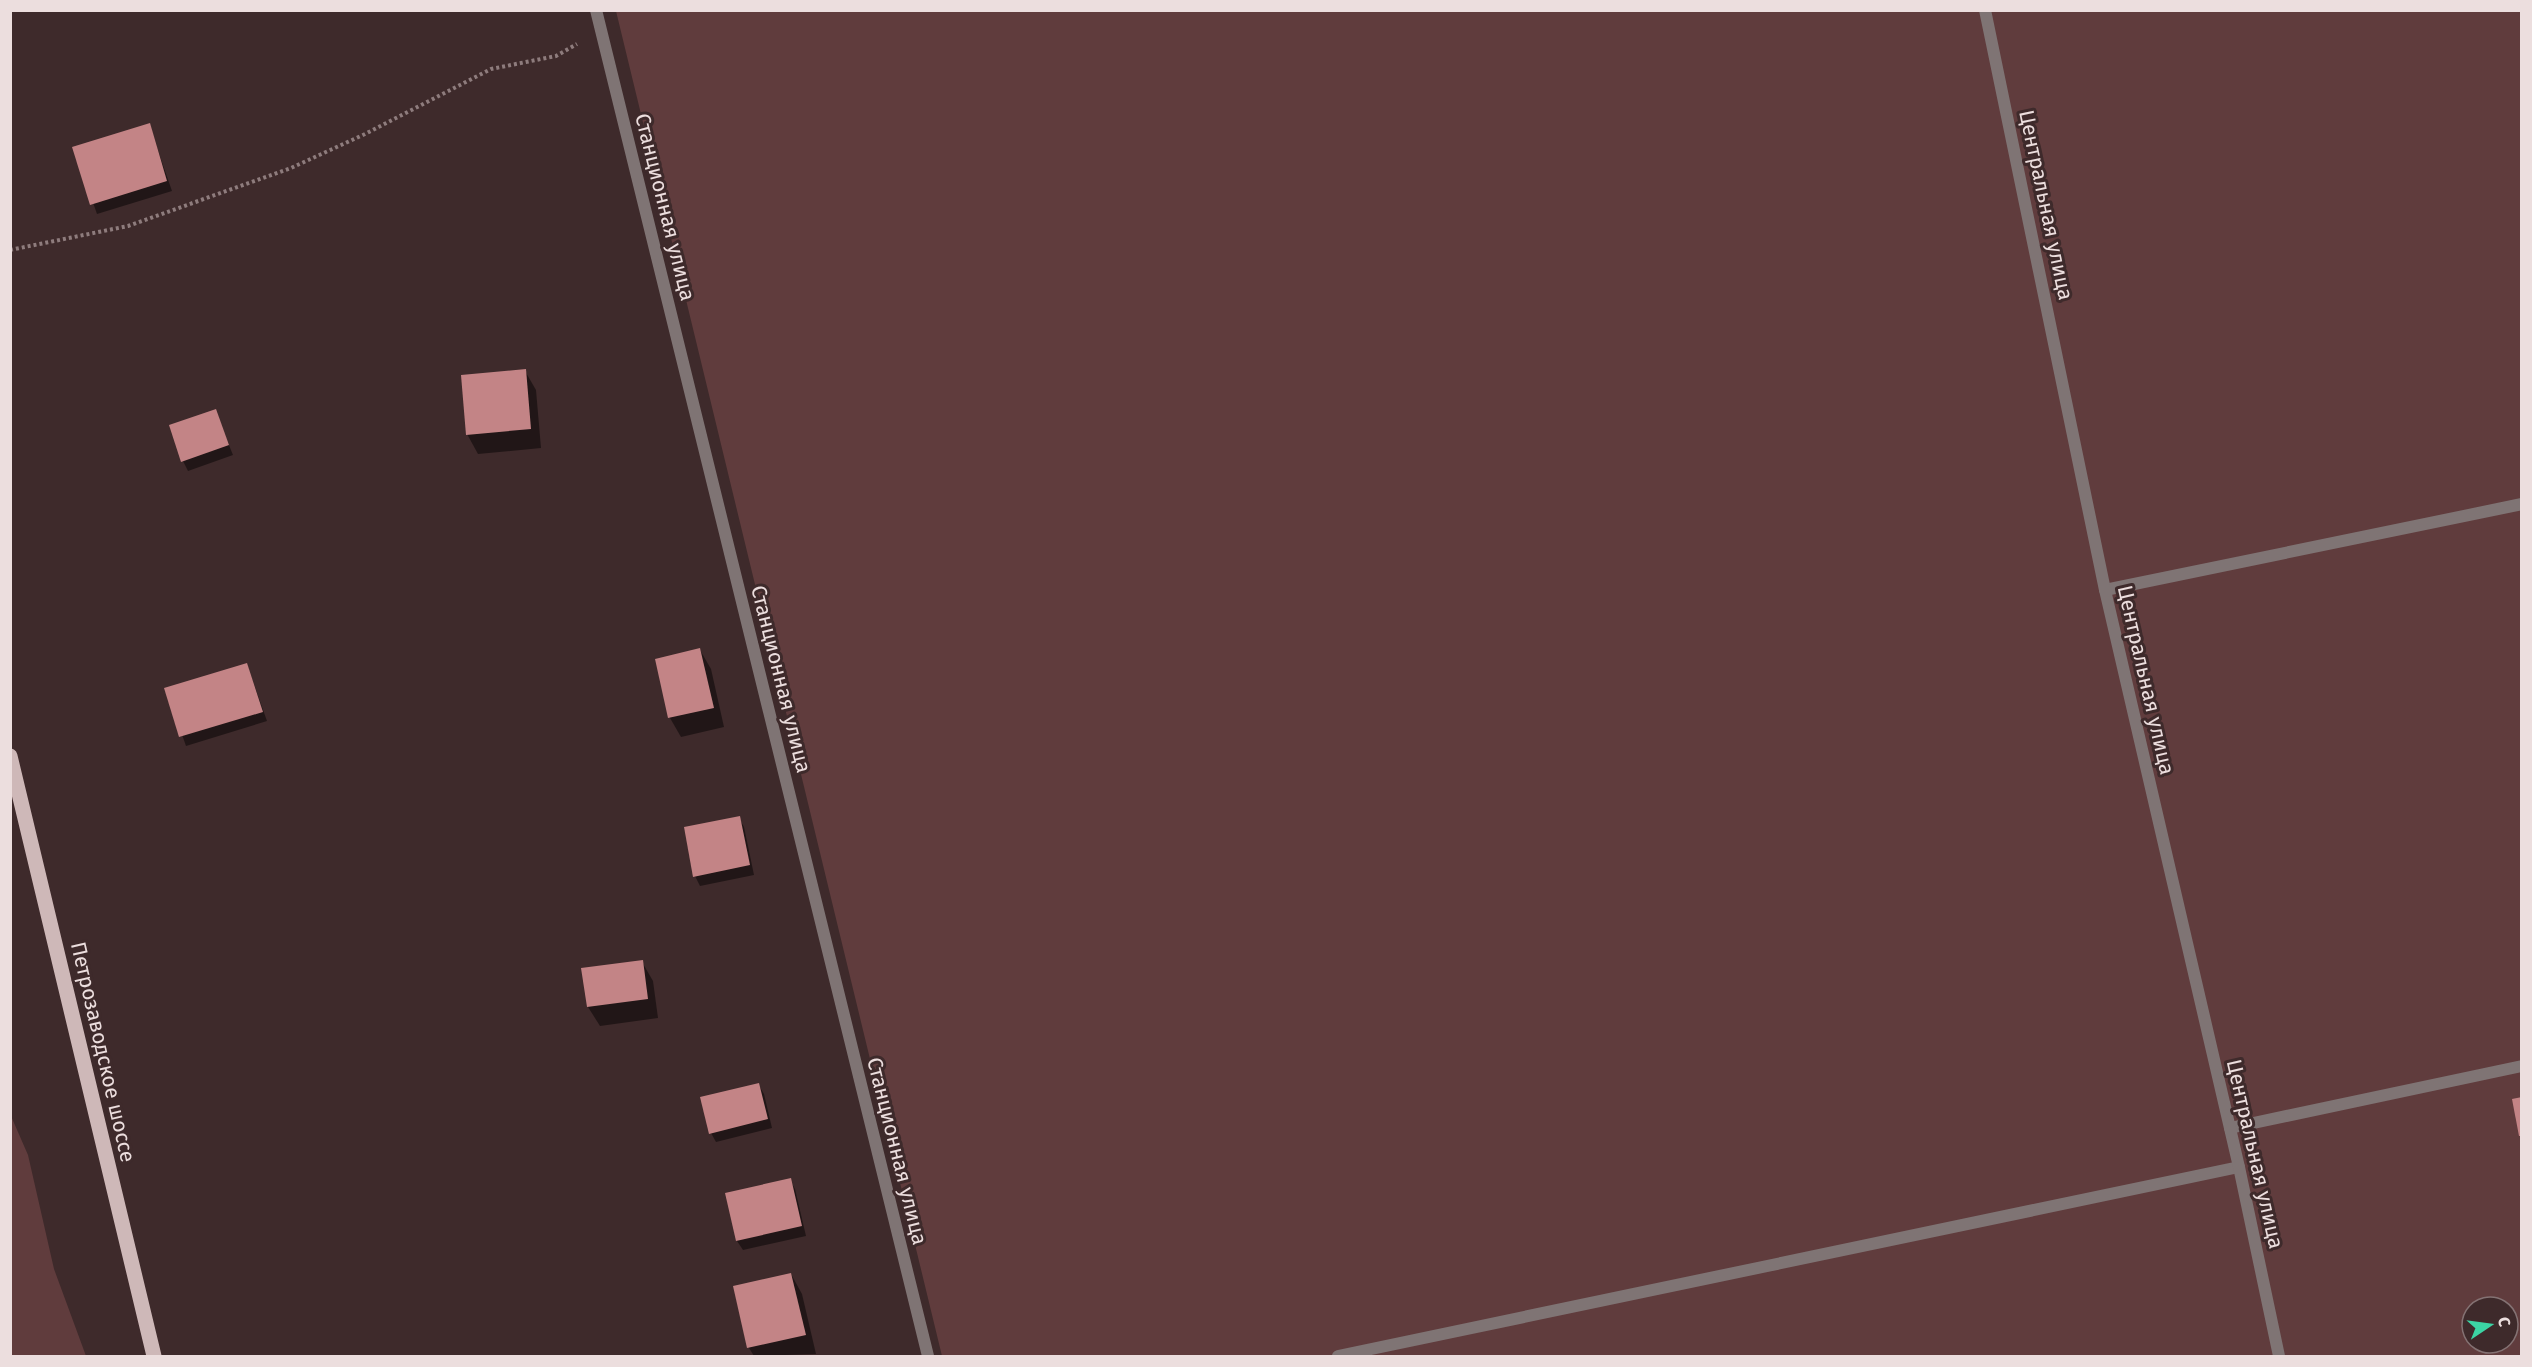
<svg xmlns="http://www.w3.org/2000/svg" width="2532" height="1367" viewBox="0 0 2532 1367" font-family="'Fira Sans',sans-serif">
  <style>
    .green { fill: #603c3d; fill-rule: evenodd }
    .shadow { fill: #0007 }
    .building { fill: #c38486 }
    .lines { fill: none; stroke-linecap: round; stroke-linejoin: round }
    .path { stroke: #8e7c7d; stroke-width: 4; stroke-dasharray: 3 3; stroke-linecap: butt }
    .lane { stroke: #7f7474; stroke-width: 12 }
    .street { stroke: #7f7474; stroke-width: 12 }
    .primary { stroke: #ceb8b8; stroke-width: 15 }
    .labels { text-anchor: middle; stroke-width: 6; stroke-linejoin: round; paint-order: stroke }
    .street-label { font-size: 21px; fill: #ecdede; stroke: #3e2a2b }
  </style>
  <rect width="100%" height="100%" fill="#3e2a2b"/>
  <g class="green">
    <path d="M616,11H2521V1356H942ZM2472,1307H2508V1343H2472Z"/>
    <path d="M11,1116L28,1155L54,1269L86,1356H11Z"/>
  </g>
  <g class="shadow">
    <path d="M149,125L172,191L97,214L74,148Z"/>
    <path d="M525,371L536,390L541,448L478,454L467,434Z"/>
    <path d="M215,411L233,455L188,471L183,461Z"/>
    <path d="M700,650L711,669L724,727L681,737L670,718L657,660Z"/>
    <path d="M247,665L267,721L186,746L166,689Z"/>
    <path d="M739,818L744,827L754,875L700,886L695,876Z"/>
    <path d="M642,962L653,981L658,1018L600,1026L588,1007L583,970Z"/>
    <path d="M758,1084L764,1094L772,1128L716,1142L711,1133Z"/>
    <path d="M790,1180L795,1189L806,1236L743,1250L737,1241L727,1194Z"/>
    <path d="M791,1274L802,1294L816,1354L754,1356L749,1348Z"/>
  </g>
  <g class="building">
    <path d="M150,123L167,181L90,205L72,147Z"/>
    <path d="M526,369L531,429L466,435L461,375Z"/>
    <path d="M216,409L229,445L181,462L169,425Z"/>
    <path d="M700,648L714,708L668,718L655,659Z"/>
    <path d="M247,663L263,712L179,737L164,688Z"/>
    <path d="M740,816L750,865L693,877L684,827Z"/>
    <path d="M643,960L648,999L587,1007L581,968Z"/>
    <path d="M759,1083L768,1119L709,1134L700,1097Z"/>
    <path d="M2522,1097V1136H2519L2512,1099Z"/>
    <path d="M791,1178L802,1226L736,1241L725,1193Z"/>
    <path d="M791,1273L806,1335L747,1348L733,1286Z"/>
  </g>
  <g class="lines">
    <path class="path" d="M10,250L128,226L291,168L365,134L491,69L556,56L577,44"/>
    <g class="lane">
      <path d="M2105,590L2522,504"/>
      <path d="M2230,1128L2522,1066"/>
      <path d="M1338,1356L2239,1167"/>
    </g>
    <g class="street">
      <path d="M596,10L928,1356"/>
      <path d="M1985,10L2105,590L2239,1167L2279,1356"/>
    </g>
    <path class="primary" d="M10,756L154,1356"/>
  </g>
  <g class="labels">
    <g class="street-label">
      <text transform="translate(2046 205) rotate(78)" y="7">Центральная улица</text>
      <text transform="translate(665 207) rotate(76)" y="7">Станционная улица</text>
      <text transform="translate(781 679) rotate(76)" y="7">Станционная улица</text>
      <text transform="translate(2146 680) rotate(77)" y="7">Центральная улица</text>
      <text transform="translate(103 1052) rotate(77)" y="7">Петрозаводское шоссе</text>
      <text transform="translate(897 1151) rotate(76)" y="7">Станционная улица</text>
      <text transform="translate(2255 1154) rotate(77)" y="7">Центральная улица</text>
    </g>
  </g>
  <rect width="2532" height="1367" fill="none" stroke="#ecdede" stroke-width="24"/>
  <g transform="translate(2490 1325) rotate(77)"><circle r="28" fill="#3e2a2b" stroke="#847273" stroke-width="1.5"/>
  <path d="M0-4.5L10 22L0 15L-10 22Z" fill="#3cd4a4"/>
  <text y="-9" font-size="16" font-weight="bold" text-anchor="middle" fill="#ecdede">С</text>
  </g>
</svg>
